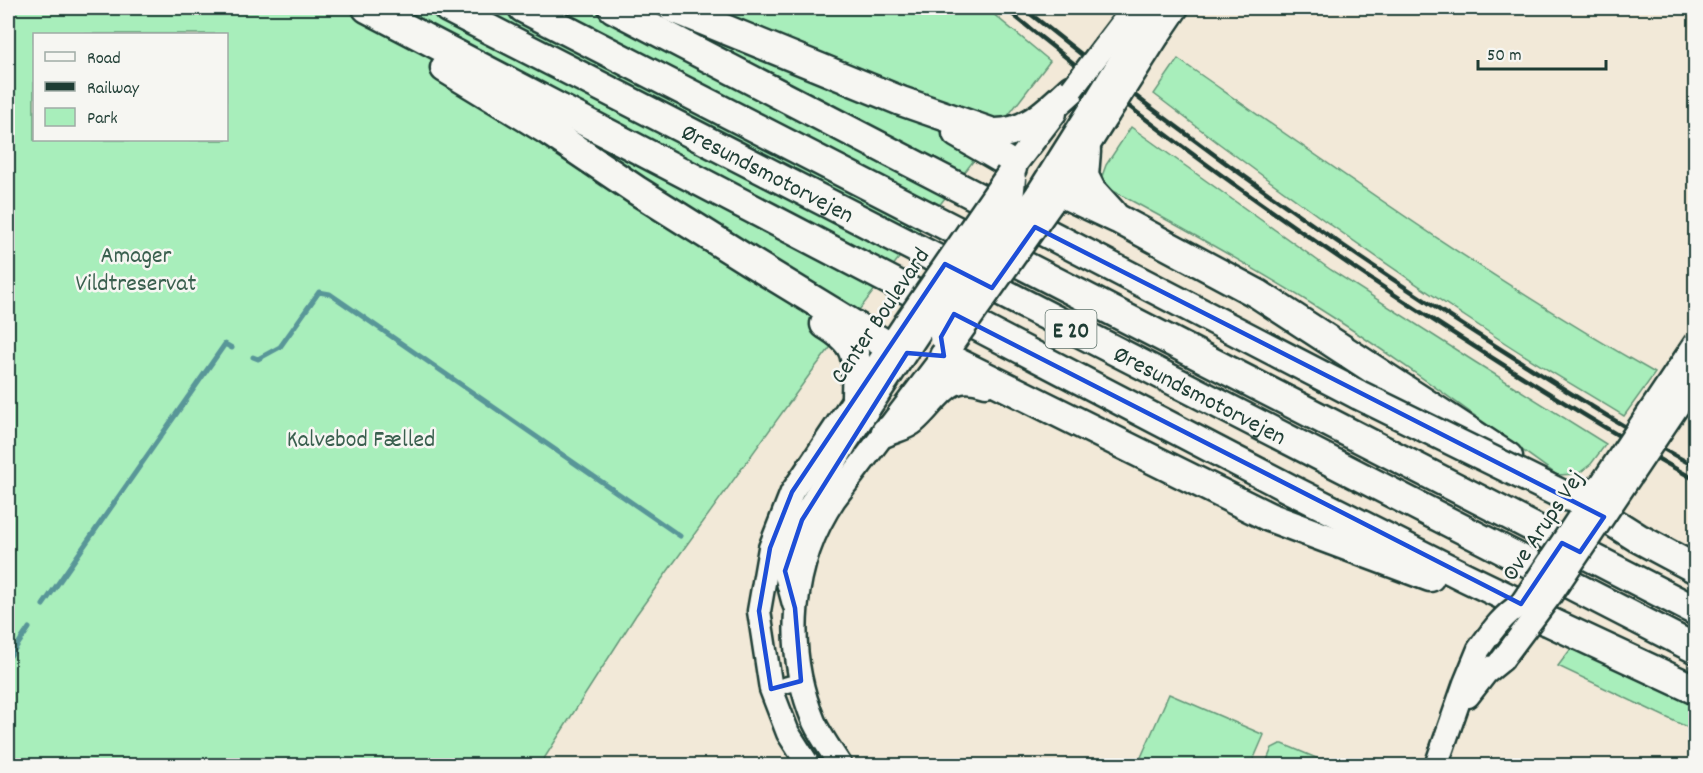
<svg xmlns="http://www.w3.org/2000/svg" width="1703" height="773" viewBox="0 0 1703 773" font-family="Dekko,sans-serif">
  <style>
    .green { fill: #a8eebb; stroke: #649678; stroke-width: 1.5; fill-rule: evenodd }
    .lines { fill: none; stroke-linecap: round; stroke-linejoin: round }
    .stream { stroke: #599698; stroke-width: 5 }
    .street-casing { stroke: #1f3d34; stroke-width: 20 }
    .secondary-casing { stroke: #1f3d34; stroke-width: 27 }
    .highway-casing { stroke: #1f3d34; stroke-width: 33 }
    .street { stroke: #f6f6f2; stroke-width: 15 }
    .secondary { stroke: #f6f6f2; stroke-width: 22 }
    .highway { stroke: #f6f6f2; stroke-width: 28 }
    .rail { stroke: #1f3d34; stroke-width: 4.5 }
    .secondary-bridge-casing { stroke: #1f3d34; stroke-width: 27; stroke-linecap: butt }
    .highway-bridge-casing { stroke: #1f3d34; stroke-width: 33; stroke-linecap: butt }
    .secondary-bridge { stroke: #f6f6f2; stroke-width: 22 }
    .highway-bridge { stroke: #f6f6f2; stroke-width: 28 }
    .marked { fill: none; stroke: #1d4ed8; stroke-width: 4.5; stroke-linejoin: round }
    .labels { text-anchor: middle; stroke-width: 5; stroke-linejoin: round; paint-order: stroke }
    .shield { fill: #f6f6f2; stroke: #60746d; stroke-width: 1.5 }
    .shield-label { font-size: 22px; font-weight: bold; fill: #1f3d34 }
    .street-label { font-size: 24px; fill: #1f3d34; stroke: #f6f6f2 }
    .park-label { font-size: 24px; fill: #3a604f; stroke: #f6f6f2 }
  </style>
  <rect width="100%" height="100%" fill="#f2e9d8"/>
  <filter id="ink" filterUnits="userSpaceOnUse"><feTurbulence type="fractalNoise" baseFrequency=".0167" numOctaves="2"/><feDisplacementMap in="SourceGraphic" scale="12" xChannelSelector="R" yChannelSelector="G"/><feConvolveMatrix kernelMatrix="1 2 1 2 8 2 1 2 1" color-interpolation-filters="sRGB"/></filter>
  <g filter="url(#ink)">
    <g class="green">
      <path d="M8,8H986L1050,61L810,374L636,615L540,765H8ZM34,34H226V140H34Z"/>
      <path d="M1178,59C1334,168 1489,279 1655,373L1624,416C1582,390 1538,365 1496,337C1379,261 1265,180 1154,94Z"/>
      <path d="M1131,127L1331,270L1475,362L1606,444L1591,464L1578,474L1557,475C1477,418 1398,358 1315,306C1247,263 1177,225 1106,187L1101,179L1106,165Z"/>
      <path d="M1573,646L1695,704V731L1558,666Z"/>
      <path d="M1169,694L1264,735L1251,765L1138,764Z"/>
      <path d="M1280,744H1283L1333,765H1265L1272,748Z"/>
    </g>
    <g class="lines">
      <g class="stream">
        <path d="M253,357L258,359L280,347L319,292L330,294L680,536"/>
        <path d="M43,605L225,344L232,348"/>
        <path d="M8,659L29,628"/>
      </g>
      <g class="street-casing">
        <path id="street" d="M771,689L801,681"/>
      </g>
      <g class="secondary-casing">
        <g id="secondary">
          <path d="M1143,24L1151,8"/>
          <path d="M1158,36L1177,8"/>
          <path d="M1008,174L1055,113"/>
          <path d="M1037,194L1093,105"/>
          <path d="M1051,205L1107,116"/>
          <path d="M794,604L785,571L802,520L846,443L921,330"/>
          <path d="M1468,696L1486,673L1502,660"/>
          <path d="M809,766L788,733L771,689L759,611L770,548L792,492L905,323"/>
          <path d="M841,766C832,752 821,737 814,722C784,649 790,564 835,498L953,343"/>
          <path d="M1436,766L1465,683L1479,649"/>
        </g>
      </g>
      <g class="highway-casing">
        <g id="highway">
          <path d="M367,8L1292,490L1465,577L1521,604L1536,603L1544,599"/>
          <path id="s1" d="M448,8L1696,649"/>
          <path d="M523,8L1696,611"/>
          <path d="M613,8L1359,395"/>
          <path d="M673,8L901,101L993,133C1028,134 1047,111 1072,89"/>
          <path d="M445,68L547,130L636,190L749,261L890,347"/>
          <path d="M957,133L1004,160L1012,168"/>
          <path d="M1086,151L1084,176L1091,190L1112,213"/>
          <path d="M1060,192L1118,219L1258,294L1508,457"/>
          <path d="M825,324C860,345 857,357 856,396"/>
          <path d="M944,356L1269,517L1430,577"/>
          <path d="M886,432C894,428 905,426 912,420C937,399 946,367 986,382"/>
          <path d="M1581,502L1638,538L1696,569"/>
          <path d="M1510,607L1550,622L1696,690"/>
        </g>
      </g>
      <use href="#street" class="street"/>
      <use href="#secondary" class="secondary"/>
      <use href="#highway" class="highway"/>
      <g class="rail">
        <path d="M1005,8C1163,138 1331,257 1505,366C1568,405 1631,445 1696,480"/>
        <path d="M1023,8C1182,136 1348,254 1521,362C1578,398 1636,435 1696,467"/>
      </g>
      <g class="secondary-bridge-casing">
        <g id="secondary-bridge">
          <path d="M1072,89L1129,14"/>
          <path d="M1093,105L1143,24"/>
          <path d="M1107,116L1158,36"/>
          <path d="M905,323L1008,174"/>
          <path d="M921,330L1012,200L1014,178"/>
          <path d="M941,337L944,326L1037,194"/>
          <path d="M954,342L1051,205"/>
          <path d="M1479,649C1492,631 1502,616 1521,604L1696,342"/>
          <path d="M1502,660L1550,596L1696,379"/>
        </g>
      </g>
      <g class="highway-bridge-casing">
        <path id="highway-bridge" d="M1359,395L1565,496L1582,499L1598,490"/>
      </g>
      <use href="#secondary-bridge" class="secondary-bridge"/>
      <use href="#highway-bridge" class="highway-bridge"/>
    </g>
  </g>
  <path class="marked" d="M1035,227L1604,517L1580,552L1562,543L1521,604L954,314L941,337L944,356L907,353L802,520L785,571L795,608L801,681L771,689L759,611L770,548L792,492L945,264L992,288Z"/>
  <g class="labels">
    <rect class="shield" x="1045.5" y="310" width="51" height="38" rx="4.5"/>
    <g class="shield-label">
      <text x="1071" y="337">E 20</text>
    </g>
    <g class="street-label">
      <text dy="8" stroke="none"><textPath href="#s1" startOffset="360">Øresundsmotorvejen</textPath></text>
      <text transform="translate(879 315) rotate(-56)" y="8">Center Boulevard</text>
      <text dy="8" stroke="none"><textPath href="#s1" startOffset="846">Øresundsmotorvejen</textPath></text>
      <text transform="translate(1542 525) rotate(-56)" y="8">Ove Arups Vej</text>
    </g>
    <g class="park-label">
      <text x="136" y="262">Amager<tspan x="136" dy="28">Vildtreservat</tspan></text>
      <text x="361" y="446">Kalvebod Fælled</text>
    </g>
  </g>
  <rect width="1703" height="773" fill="none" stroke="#f6f6f2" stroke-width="30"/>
  <rect x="15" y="15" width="1673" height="743" fill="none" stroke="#1f3d34" stroke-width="2" filter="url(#ink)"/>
  <rect x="33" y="33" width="195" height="108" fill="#f6f6f2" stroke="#a0aca6" stroke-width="1.5"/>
  <rect x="45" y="52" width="30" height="9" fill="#f6f6f2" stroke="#a0aca6" stroke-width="1.5"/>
  <text x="87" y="63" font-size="18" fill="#1f3d34">Road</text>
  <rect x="45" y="82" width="30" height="9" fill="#1f3d34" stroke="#a0aca6" stroke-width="1.5"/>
  <text x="87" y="93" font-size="18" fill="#1f3d34">Railway</text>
  <rect x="45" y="108" width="30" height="18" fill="#a8eebb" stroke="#a0aca6" stroke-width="1.5"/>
  <text x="87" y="123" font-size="18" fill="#1f3d34">Park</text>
  <path d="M1478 60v9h128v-9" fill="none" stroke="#1f3d34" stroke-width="3"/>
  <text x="1487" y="60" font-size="18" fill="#1f3d34" stroke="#f6f6f2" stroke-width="4.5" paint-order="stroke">50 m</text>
</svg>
